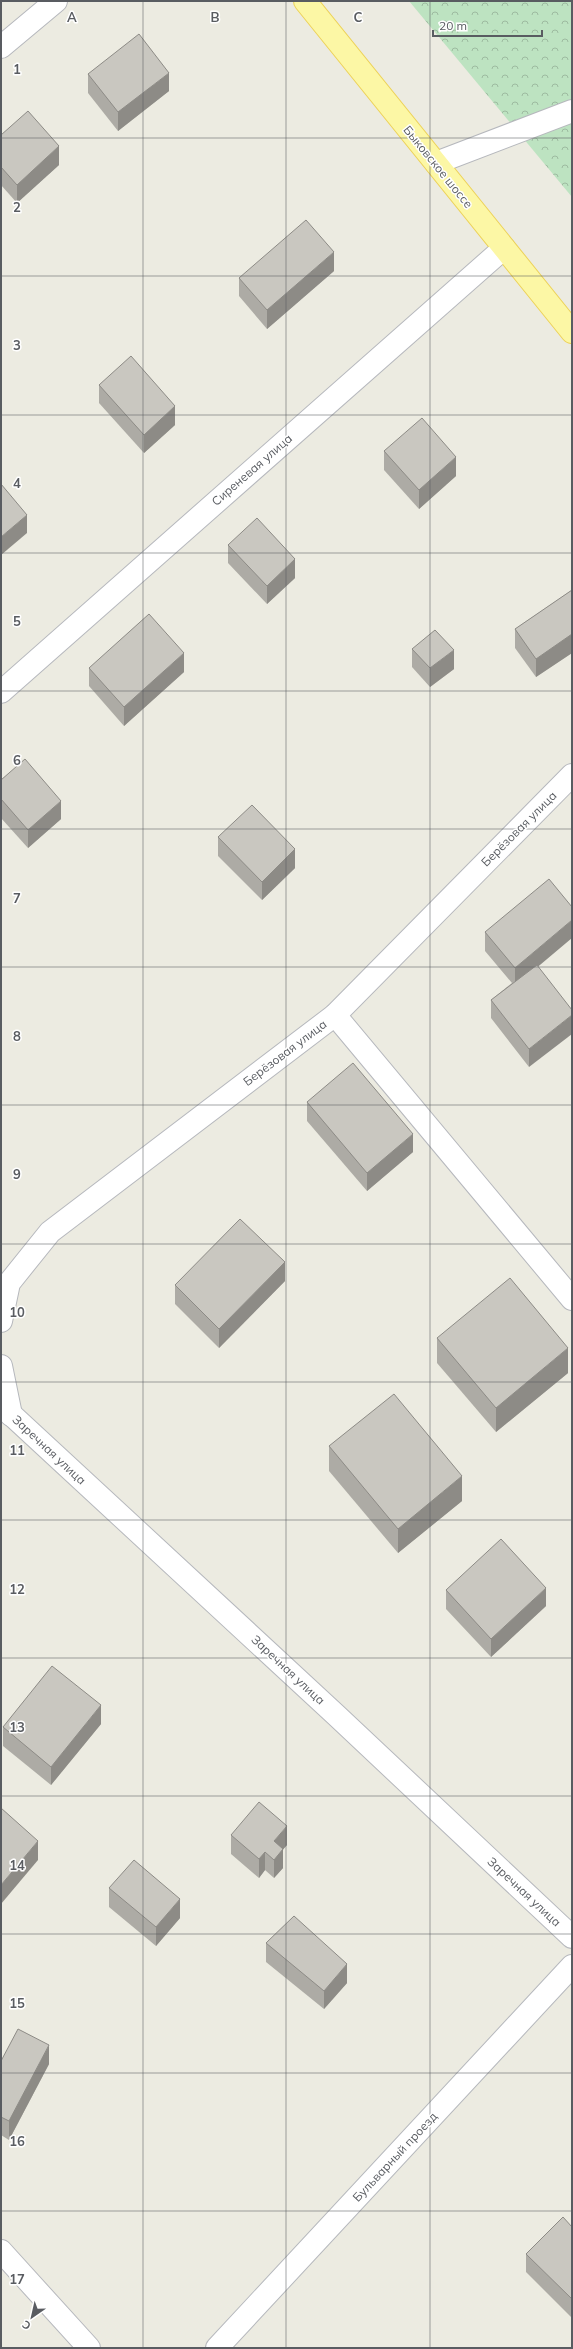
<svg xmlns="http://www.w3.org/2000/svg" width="573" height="2349" viewBox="0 0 573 2349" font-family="Mulish,sans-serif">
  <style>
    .forest { fill: url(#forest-crowns) }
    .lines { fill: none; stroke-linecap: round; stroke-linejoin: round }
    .minor-casing { stroke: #b6b8bd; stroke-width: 24 }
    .primary-casing { stroke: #edd259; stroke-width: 24 }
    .minor { stroke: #fff; stroke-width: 22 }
    .primary { stroke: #fcf7a5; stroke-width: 22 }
    .wall { fill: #adaba5 }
    .shaded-wall { fill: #8d8b86 }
    .building { fill: #c9c7c0; stroke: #8d8b86 }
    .grid { fill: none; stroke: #595c61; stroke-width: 1; stroke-opacity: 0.55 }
    .labels { text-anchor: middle; stroke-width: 3; stroke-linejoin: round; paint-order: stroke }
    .street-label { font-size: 12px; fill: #595c61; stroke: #fff }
    .grid-label { font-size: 13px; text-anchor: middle; font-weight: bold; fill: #595c61; stroke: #fff; stroke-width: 3; stroke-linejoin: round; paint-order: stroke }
  </style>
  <defs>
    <pattern id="forest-crowns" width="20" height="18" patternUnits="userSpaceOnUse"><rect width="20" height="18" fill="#bde3c1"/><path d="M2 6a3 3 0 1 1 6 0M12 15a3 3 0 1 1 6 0" fill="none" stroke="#9dbba0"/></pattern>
  </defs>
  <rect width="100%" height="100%" fill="#ecebe1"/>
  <path class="forest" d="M409,1H572V197Z"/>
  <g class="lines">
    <g class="minor-casing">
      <g id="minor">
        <path d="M1,47L56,1"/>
        <path d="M436,163L572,111"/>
        <path d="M1,692L504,248"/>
        <path d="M335,1015L572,1299"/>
        <path d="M1,1321L9,1283L50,1232L335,1015L572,775"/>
        <path d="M1,1366L11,1415"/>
        <path d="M1,1405L336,1715L572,1937"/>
        <path d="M1,2251L89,2348"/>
        <path d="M217,2348L572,1966"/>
      </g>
    </g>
    <g class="primary-casing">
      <path id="primary" d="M305,1L572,332"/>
    </g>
    <use href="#minor" class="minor"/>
    <use href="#primary" class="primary"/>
  </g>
  <g class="wall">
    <path d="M88,74L169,91L118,131L88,93Z"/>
    <path d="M1,135L59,165L17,203L1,185Z"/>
    <path d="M334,271L267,329L239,296V278Z"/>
    <path d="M99,385L175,425L144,453L99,403Z"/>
    <path d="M384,451L456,476L419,509L384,470Z"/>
    <path d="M228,545L295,578L267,604L228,563Z"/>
    <path d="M572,590V653L536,677L515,648V629Z"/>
    <path d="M412,649L454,669L430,687L412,667Z"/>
    <path d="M89,668L184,672L124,726L89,686Z"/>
    <path d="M1,780L61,819L28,848L1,818Z"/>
    <path d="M218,837L295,868L262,900L218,856Z"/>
    <path d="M485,932L538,967L529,1067L491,1018V1000L512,983L485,951Z"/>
    <path d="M307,1102L413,1152L367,1191L307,1121Z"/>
    <path d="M285,1281L219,1348L175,1304V1285Z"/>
    <path d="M437,1338L568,1373L496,1432L437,1363Z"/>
    <path d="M329,1446L462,1501L398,1553L329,1471Z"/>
    <path d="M446,1590L546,1606L491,1657L446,1609Z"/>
    <path d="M101,1724L51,1785L3,1746V1727Z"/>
    <path d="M231,1835L287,1845L283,1849V1868L274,1878L265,1870L259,1878L231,1854Z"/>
    <path d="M109,1888L180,1918L156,1946L109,1907Z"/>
    <path d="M266,1943L347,1983L324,2009L266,1962Z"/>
    <path d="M1,2061L49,2064L9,2140L1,2135Z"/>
    <path d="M572,2227V2318L526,2272V2254Z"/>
  </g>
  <g class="shaded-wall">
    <path d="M169,73V91L118,131V112Z"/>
    <path d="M59,146V165L17,203V185Z"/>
    <path d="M334,252V271L267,329V310Z"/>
    <path d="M175,406V425L144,453V435Z"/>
    <path d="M456,457V476L419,509V490Z"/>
    <path d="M27,515V533L1,555V537Z"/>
    <path d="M295,559V578L267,604V586Z"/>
    <path d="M572,634V653L536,677V659Z"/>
    <path d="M454,650V669L430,687V668Z"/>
    <path d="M184,653V672L124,726V707Z"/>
    <path d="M61,801V819L28,848V830Z"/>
    <path d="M295,849V868L262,900V882Z"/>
    <path d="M572,920V938L515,986V968Z"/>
    <path d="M572,1015V1034L529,1067V1049Z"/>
    <path d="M413,1134V1152L367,1191V1173Z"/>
    <path d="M285,1262V1281L219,1348V1329Z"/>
    <path d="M568,1348V1373L496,1432V1408Z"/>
    <path d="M462,1476V1501L398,1553V1529Z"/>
    <path d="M546,1588V1606L491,1657V1639Z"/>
    <path d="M101,1705V1724L51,1785V1767Z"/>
    <path d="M287,1826V1845L274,1860V1841Z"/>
    <path d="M38,1841V1860L1,1904V1885Z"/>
    <path d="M283,1849V1868L274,1878V1860Z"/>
    <path d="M265,1852V1870L259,1878V1859Z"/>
    <path d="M180,1899V1918L156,1946V1927Z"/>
    <path d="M347,1964V1983L324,2009V1991Z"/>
    <path d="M49,2045V2064L9,2140V2121Z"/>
  </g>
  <g class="building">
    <path d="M139,34L169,73L118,112L88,74Z"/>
    <path d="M28,111L59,146L17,185L1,167V135Z"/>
    <path d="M306,220L334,252L267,310L239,278Z"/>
    <path d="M131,356L175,406L144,435L99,385Z"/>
    <path d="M422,418L456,457L419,490L384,451Z"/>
    <path d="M1,484L27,515L1,537Z"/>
    <path d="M257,518L295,559L267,586L228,545Z"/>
    <path d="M572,590V634L536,659L515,629Z"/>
    <path d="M149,614L184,653L124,707L89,668Z"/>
    <path d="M435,630L454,650L430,668L412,649Z"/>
    <path d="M25,759L61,801L28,830L1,799V780Z"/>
    <path d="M252,805L295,849L262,882L218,837Z"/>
    <path d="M549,879L572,907V920L515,968L485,932Z"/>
    <path d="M537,965L572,1010V1015L529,1049L491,1000Z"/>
    <path d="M353,1063L413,1134L367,1173L307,1102Z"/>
    <path d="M240,1219L285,1262L219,1329L175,1285Z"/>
    <path d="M510,1278L568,1348L496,1408L437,1338Z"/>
    <path d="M394,1394L462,1476L398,1529L329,1446Z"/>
    <path d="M501,1539L546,1588L491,1639L446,1590Z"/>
    <path d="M52,1666L101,1705L51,1767L3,1727Z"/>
    <path d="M259,1802L287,1826L274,1841L283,1849L274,1860L265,1852L259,1859L231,1835Z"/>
    <path d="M1,1808L38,1841L1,1885Z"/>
    <path d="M134,1860L180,1899L156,1927L109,1888Z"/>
    <path d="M294,1916L347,1964L324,1991L266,1943Z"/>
    <path d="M18,2029L49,2045L9,2121L1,2117V2061Z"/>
    <path d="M563,2217L572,2227V2299L526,2254Z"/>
  </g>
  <path class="grid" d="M143,1V2348M286,1V2348M430,1V2348M1,138H572M1,276H572M1,415H572M1,553H572M1,691H572M1,829H572M1,967H572M1,1105H572M1,1244H572M1,1382H572M1,1520H572M1,1658H572M1,1796H572M1,1934H572M1,2073H572M1,2211H572"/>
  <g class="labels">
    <g class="street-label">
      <text transform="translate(438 167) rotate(51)" y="4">Быковское шоссе</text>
      <text transform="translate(252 470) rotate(-41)" y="4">Сиреневая улица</text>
      <text transform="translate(519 829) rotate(-45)" y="4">Берёзовая улица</text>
      <text transform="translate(285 1053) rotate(-37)" y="4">Берёзовая улица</text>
      <text transform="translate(49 1450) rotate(43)" y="4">Заречная улица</text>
      <text transform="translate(288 1670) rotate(43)" y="4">Заречная улица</text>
      <text transform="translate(524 1892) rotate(43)" y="4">Заречная улица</text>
      <text transform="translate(395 2157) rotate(-47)" y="4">Бульварный проезд</text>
    </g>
  </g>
  <g class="grid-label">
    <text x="72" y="22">A</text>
    <text x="215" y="22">B</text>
    <text x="358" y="22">C</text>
    <text x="17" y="74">1</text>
    <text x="17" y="212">2</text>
    <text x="17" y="350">3</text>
    <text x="17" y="488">4</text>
    <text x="17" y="626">5</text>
    <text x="17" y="765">6</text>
    <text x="17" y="903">7</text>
    <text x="17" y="1041">8</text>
    <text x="17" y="1179">9</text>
    <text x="17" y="1317">10</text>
    <text x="17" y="1455">11</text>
    <text x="17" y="1594">12</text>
    <text x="17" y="1732">13</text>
    <text x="17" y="1870">14</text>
    <text x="17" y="2008">15</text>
    <text x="17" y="2146">16</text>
    <text x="17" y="2284">17</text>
  </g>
  <rect width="573" height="2349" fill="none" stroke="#595c61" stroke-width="4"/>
  <g transform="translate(32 2317) rotate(214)" stroke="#ffffff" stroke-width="3" paint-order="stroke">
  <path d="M0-3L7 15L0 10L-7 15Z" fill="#595c61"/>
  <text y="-6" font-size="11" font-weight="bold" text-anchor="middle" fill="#595c61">С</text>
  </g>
  <path d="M433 30v6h109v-6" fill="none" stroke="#595c61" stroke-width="2"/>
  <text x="439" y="30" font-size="12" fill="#595c61" stroke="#ffffff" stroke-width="3" paint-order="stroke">20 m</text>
</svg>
